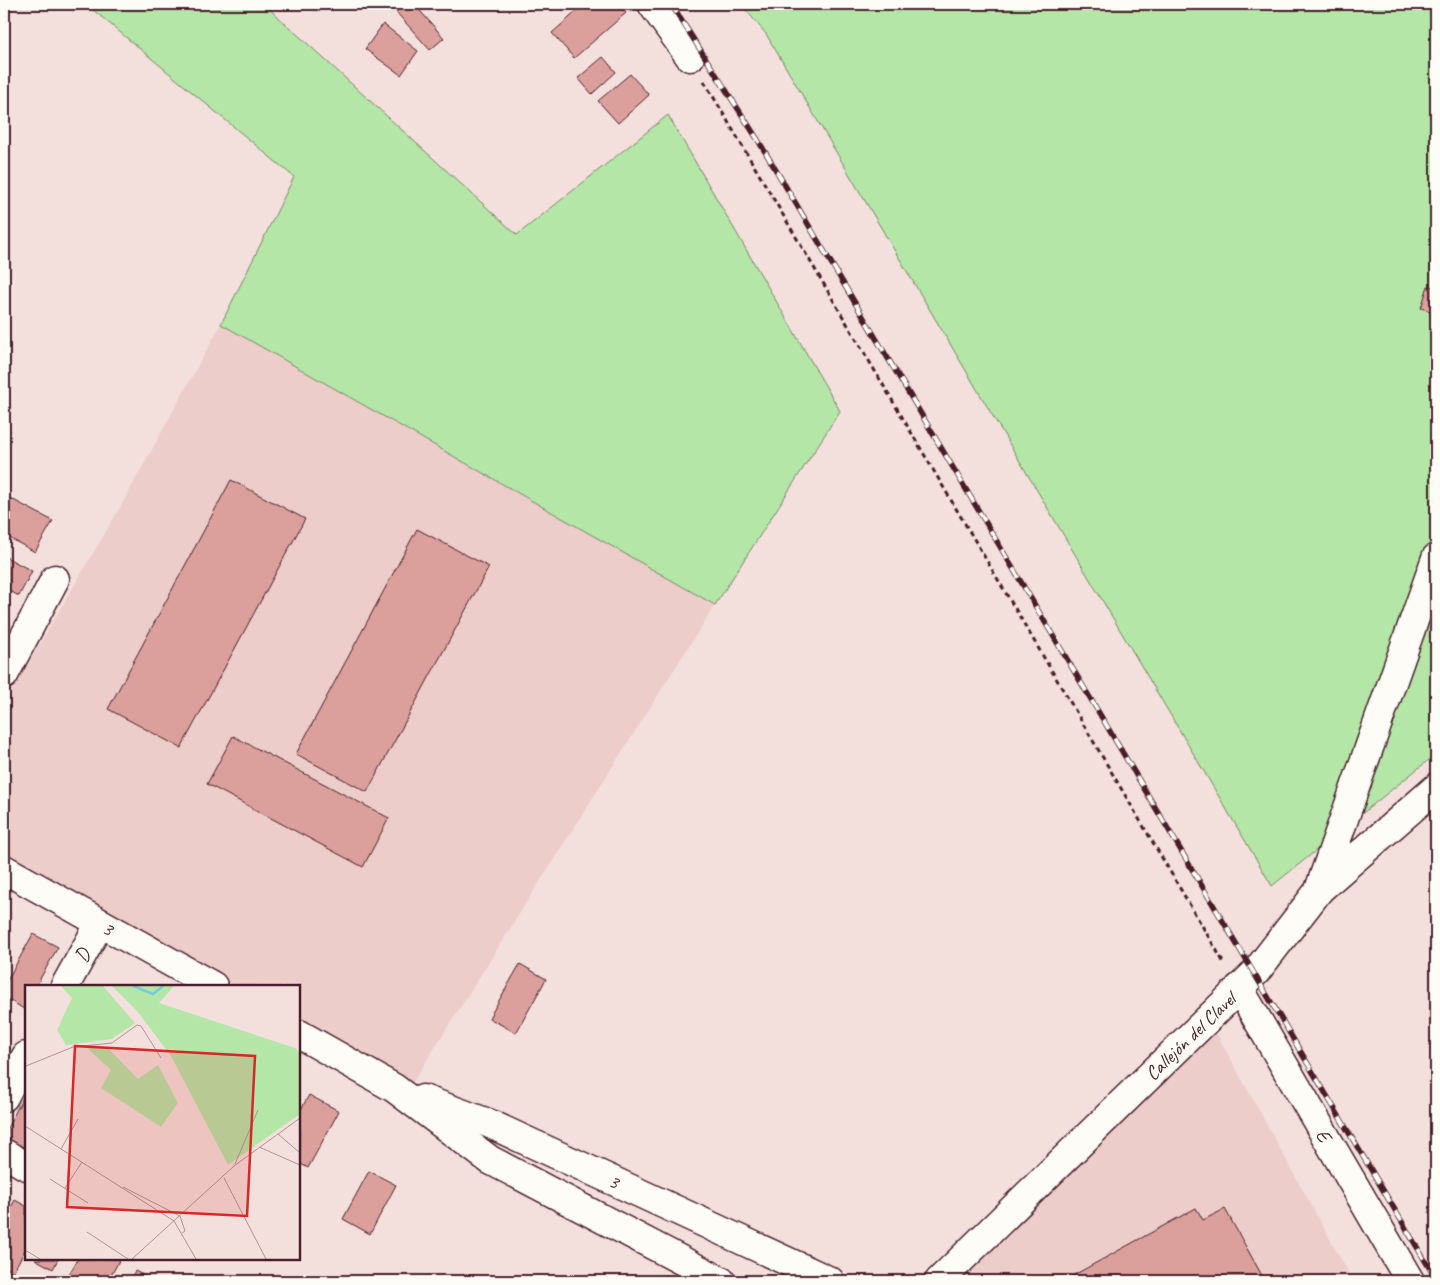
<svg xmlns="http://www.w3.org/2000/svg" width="1440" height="1285" viewBox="0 0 1440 1285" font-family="Caveat,sans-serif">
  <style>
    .built { fill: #eccdc9 }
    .green { fill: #b3e6a7; stroke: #7e8269 }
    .building { fill: #dba09c; stroke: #4a1f2b }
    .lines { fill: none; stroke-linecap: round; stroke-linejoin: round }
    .minor-casing { stroke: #4a1f2b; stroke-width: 31 }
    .path { stroke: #4a1f2b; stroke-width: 3; stroke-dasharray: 5 4; stroke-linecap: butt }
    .minor { stroke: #fdfcf7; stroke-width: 28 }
    .rail-casing { stroke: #4a1f2b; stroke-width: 5.5 }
    .rail { stroke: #fdfcf7; stroke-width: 4; stroke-dasharray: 11; stroke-linecap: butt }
    .labels { text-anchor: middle; stroke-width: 5; stroke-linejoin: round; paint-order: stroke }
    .street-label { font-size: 20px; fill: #4a1f2b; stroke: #fdfcf7 }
    .inset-river { fill: none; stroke: #7bc9d9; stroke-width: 2.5 }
    .inset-road { fill: none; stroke: #af9395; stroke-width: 1 }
    .view { fill: #d62828; fill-opacity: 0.15; stroke: #d62828; stroke-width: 2.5 }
    .inset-edge { fill: none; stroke: #4a1f2b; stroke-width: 2.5 }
  </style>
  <rect width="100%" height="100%" fill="#f3e0dc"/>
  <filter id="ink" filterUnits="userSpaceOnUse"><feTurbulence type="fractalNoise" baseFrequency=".02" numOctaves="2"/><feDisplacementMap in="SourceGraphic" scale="10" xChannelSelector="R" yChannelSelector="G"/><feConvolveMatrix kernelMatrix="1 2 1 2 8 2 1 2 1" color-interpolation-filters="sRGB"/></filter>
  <g filter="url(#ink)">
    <g class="built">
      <path d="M221,324L715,605L411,1085L299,1022V986H235L4,856V705L122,504Z"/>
      <path d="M1208,1018L1353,1281H942Z"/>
    </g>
    <g class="green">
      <path d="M155,4H264L517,235L668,115L840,411L715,605L221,324L294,177L92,9Z"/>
      <path d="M741,4H1436V754L1272,886L766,34Z"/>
    </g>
    <g class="building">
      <path d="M406,4H414L444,38L430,50L396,12Z"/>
      <path d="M585,4H618L626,13L574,58L552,33Z"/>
      <path d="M383,24L418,51L401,75L365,49Z"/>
      <path d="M603,57L616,72L592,94L578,78Z"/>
      <path d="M630,74L649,95L618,123L598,101Z"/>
      <path d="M1428,286L1436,288V313L1421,308Z"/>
      <path d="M231,480L305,519L181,748L108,709Z"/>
      <path d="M4,495L53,521L35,552L4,535Z"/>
      <path d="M417,529L489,567L367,792L296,754Z"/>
      <path d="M4,556L32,571L19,596L4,588Z"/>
      <path d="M4,605L9,608L4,617Z"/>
      <path d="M233,736L389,818L363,867L207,784Z"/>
      <path d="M33,934L58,947L36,986H26V1004L24,1009L4,997V986Z"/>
      <path d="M520,964L546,979L516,1033L489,1018Z"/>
      <path d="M26,1092V1151L4,1139V1134Z"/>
      <path d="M309,1095L339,1111L308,1168L299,1163V1113Z"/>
      <path d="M369,1171L396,1185L370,1234L343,1219Z"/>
      <path d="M15,1200L26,1206V1248L13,1272L4,1266V1220Z"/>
      <path d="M1196,1208L1203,1220L1225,1209L1265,1281H1063Z"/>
      <path d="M35,1259H58L53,1269Z"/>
      <path d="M78,1259H120L108,1281H65Z"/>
      <path d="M135,1271L155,1281H129Z"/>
      <path d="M1046,1276L1049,1281H1037Z"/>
    </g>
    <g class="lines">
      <g class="minor-casing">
        <g id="minor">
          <path d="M652,4L690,57"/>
          <path d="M4,675L55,579"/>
          <path d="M4,869L213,986"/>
          <path d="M1320,887L1436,558"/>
          <path d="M65,986L100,923"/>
          <path d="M1239,988L1410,1281"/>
          <path d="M299,1034L394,1088L490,1160L721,1281"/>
          <path d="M4,1097L26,1056"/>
          <path d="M423,1099L488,1123L830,1281"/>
          <path d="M4,1153L26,1166"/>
          <path d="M939,1281L1255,973L1320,889L1436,788"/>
        </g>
      </g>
      <path class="path" d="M704,81L1224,963"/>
      <use href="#minor" class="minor"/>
      <g class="rail-casing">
        <path id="rail" d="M671,4L758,140L1436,1279"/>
      </g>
      <use href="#rail" class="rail"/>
    </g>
  </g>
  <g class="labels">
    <g class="street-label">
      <text transform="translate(108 928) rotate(29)" y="7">3</text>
      <text transform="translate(82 955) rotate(-61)" y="7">D</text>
      <text transform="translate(1190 1036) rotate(-44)" y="7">Callejón del Clavel</text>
      <text transform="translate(1324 1135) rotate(60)" y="7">E</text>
      <text transform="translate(614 1181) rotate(25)" y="7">3</text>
    </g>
  </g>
  <g transform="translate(25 985)">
    <rect width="275" height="275" fill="#f3e0dc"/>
    <path d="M36,1H78L110,38L87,54L41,60L32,45L47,13ZM87,1H149L134,18L270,63L275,68V129L203,180L146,71L112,26ZM82,62L113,94L133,80L153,118L136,142L76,103L86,85L62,63Z" fill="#b3e6a7"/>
    <path class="inset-river" d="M108,1L128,9L138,1"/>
    <path class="inset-road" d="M1,81L48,62L87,58L112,40L116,41L136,73M0,141L149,236L171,274M253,149L275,168M234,162L275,180M36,164L53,134M210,179L233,125M199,193L241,274M25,194L63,218M98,202L155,231M40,203L57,177M155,231L160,246L157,248M62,247L103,274M0,265L15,274M107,274L209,181L275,133"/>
    <path class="view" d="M50,61L230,71L222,231L42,222Z"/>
    <rect width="275" height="275" class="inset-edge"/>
  </g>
  <rect width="1440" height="1285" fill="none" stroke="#fdfcf7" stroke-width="20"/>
  <rect x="10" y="10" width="1420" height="1265" fill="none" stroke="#4a1f2b" stroke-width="2" filter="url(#ink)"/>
</svg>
